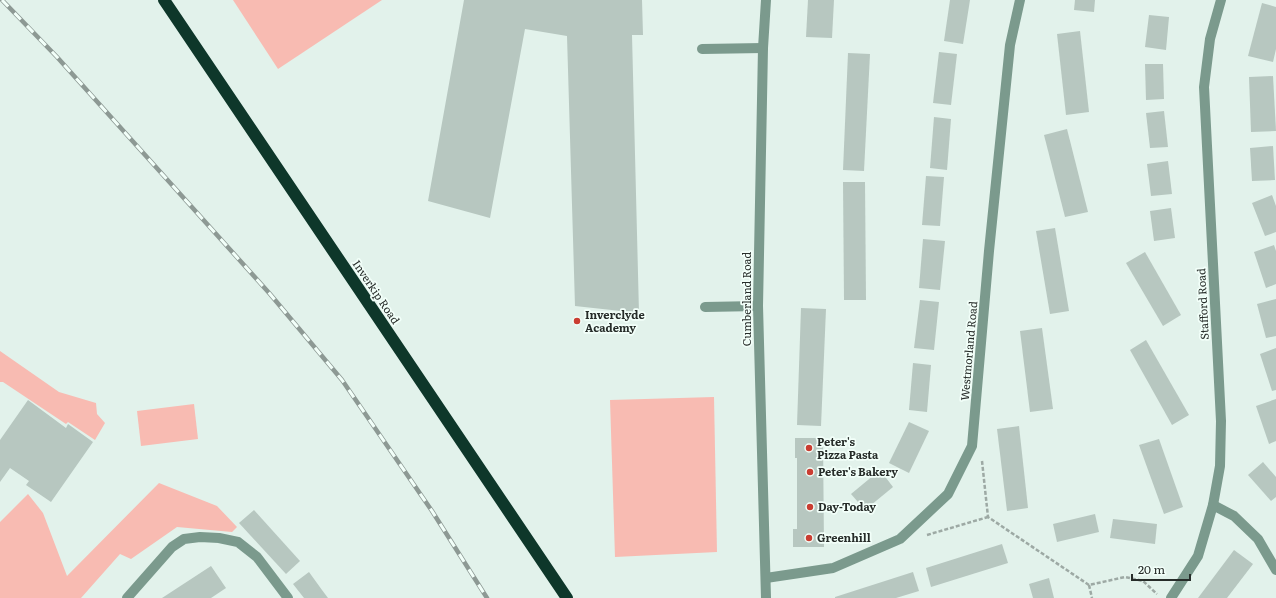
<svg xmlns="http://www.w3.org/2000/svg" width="1276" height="598" viewBox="0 0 1276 598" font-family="Literata,serif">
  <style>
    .green { fill: #f8bbb2 }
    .building { fill: #b7c7c0 }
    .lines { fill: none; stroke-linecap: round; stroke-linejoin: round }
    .path { stroke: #9da9a4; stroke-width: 2.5; stroke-dasharray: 4 2; stroke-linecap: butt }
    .minor { stroke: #7b9a8d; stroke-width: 10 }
    .highway { stroke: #0e372a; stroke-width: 12 }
    .rail-casing { stroke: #8d9994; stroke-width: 4.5 }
    .rail { stroke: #f2fff9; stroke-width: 3; stroke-dasharray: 9; stroke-linecap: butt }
    .poi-dot { fill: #ca3d32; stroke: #f2fff9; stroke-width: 1.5 }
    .labels { text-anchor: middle; stroke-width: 3.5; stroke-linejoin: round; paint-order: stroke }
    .street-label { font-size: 11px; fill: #262c29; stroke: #f2fff9 }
    .poi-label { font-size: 11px; font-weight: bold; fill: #262c29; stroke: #f2fff9; text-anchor: start }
  </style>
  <rect width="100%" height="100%" fill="#e2f2eb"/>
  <g class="green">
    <path d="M233,0H382L278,69Z"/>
    <path d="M0,351L59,392L96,403L97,414L105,423L95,440L68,422L66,424L3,382H0Z"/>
    <path d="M714,397L717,552L615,557L610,400Z"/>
    <path d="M194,404L198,439L141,446L137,411Z"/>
    <path d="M159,483L217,506L237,527L232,532L177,527L131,559L120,554L81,598H0V522L28,494L43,513L67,576Z"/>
  </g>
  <g class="building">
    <path d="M464,0H642L643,35H632L639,313L575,306L567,36L525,29L490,218L428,201Z"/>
    <path d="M808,0H834L832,38L806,37Z"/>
    <path d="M950,0H970L963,44L944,41Z"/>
    <path d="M1075,0H1095L1094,12L1074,10Z"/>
    <path d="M1262,3L1276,7V49L1273,62L1248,56Z"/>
    <path d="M1149,15L1169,17L1166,50L1145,47Z"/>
    <path d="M1080,31L1089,112L1066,115L1057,34Z"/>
    <path d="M939,52L957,54L951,105L933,103Z"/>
    <path d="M848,53L870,54L864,171L843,170Z"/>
    <path d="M1145,64H1163L1164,99L1146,100Z"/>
    <path d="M1273,76L1276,131L1251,132L1249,77Z"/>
    <path d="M1164,111L1168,147L1150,148L1146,113Z"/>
    <path d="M934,117L951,119L947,170L930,168Z"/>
    <path d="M1067,129L1088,212L1065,217L1044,135Z"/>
    <path d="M1273,146L1275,180L1252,181L1250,148Z"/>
    <path d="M1168,161L1172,194L1151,196L1147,164Z"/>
    <path d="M926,176L944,177L940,226L922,225Z"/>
    <path d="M843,182H865L866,300H844Z"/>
    <path d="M1272,195L1276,206V232L1265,236L1252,203Z"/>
    <path d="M1171,208L1175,238L1154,241L1150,211Z"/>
    <path d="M1055,228L1069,311L1050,314L1036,231Z"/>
    <path d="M923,239L945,241L940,290L919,288Z"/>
    <path d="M1274,245L1276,251V284L1266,288L1254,252Z"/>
    <path d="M1145,252L1181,315L1163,326L1126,263Z"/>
    <path d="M1276,299V336L1266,338L1257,304Z"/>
    <path d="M920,300L939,302L934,350L914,348Z"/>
    <path d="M801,308L826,309L821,426L797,425Z"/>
    <path d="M1042,328L1053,409L1030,412L1020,331Z"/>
    <path d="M1146,340L1189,415L1172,425L1130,350Z"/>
    <path d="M1276,348V390L1272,391L1260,354Z"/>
    <path d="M913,363L931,365L927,412L909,410Z"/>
    <path d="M1276,399V441L1269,444L1256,406Z"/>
    <path d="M28,400L66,428L68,424L93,442L51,502L26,485L29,481L10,468L0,482V440Z"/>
    <path d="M909,422L929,431L909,473L889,463Z"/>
    <path d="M1019,426L1028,508L1007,511L997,429Z"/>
    <path d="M795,438H823L824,547H793V529H797V458H795Z"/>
    <path d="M1159,439L1183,507L1164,514L1139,445Z"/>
    <path d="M1263,462L1276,477V497L1271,501L1248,475Z"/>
    <path d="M880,470L893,487L865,510L851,494Z"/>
    <path d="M254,510L300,561L286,574L239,523Z"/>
    <path d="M1095,514L1099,532L1057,542L1053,524Z"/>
    <path d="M1113,519L1157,524L1155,544L1110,538Z"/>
    <path d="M1002,544L1008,563L931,587L926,568Z"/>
    <path d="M1234,550L1253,564L1227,598H1198Z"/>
    <path d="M211,566L226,588L211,598H162Z"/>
    <path d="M309,572L322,590L328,598H304L293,584Z"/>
    <path d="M913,572L919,591L896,598H835V597Z"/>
    <path d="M1049,578L1054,598H1033L1029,584Z"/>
  </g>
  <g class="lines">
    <g class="path">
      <path d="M982,461L988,517L1089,585L1125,577L1143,581L1157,594"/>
      <path d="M927,535L988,517"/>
      <path d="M1089,585L1092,598"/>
    </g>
    <g class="minor">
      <path d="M702,49L763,48"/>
      <path d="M705,307L758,306"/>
      <path d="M1213,505L1234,516L1258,539L1276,570"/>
      <path d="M766,578L833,568L900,539L948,494L972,446L989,251L1010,45L1020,0"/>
      <path d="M127,598L172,547L184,539L200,537L219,538L238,542L257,557L288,598"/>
      <path d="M766,598L758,306L763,48L766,0"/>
      <path d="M1171,598L1198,556L1213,505L1220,466L1221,421L1204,87L1210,39L1221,0"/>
    </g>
    <path class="highway" d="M164,0L567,598"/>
    <g class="rail-casing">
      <path id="rail" d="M2,0L57,57L270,294L342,380L432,511L487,598"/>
    </g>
    <use href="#rail" class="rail"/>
  </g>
  <g class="poi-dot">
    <circle cx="577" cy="321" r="4"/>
    <circle cx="809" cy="448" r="4"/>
    <circle cx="810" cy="472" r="4"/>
    <circle cx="810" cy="507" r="4"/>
    <circle cx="809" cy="538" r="4"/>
  </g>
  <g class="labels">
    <g class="street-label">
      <text transform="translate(376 292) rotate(56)" y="4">Inverkip Road</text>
      <text transform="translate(747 299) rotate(-90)" y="4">Cumberland Road</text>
      <text transform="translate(1203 304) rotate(-93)" y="4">Stafford Road</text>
      <text transform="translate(969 351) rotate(-85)" y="4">Westmorland Road</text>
    </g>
    <g class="poi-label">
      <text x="585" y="319">Inverclyde<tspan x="585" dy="13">Academy</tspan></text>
      <text x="817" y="446">Peter's<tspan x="817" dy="13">Pizza Pasta</tspan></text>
      <text x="818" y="476">Peter's Bakery</text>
      <text x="818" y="511">Day-Today</text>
      <text x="817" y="542">Greenhill</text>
    </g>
  </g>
  <path d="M1132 574v6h58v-6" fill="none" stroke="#262c29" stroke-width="2"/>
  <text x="1138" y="574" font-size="12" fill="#262c29" stroke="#f2fff9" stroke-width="3" paint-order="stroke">20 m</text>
</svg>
